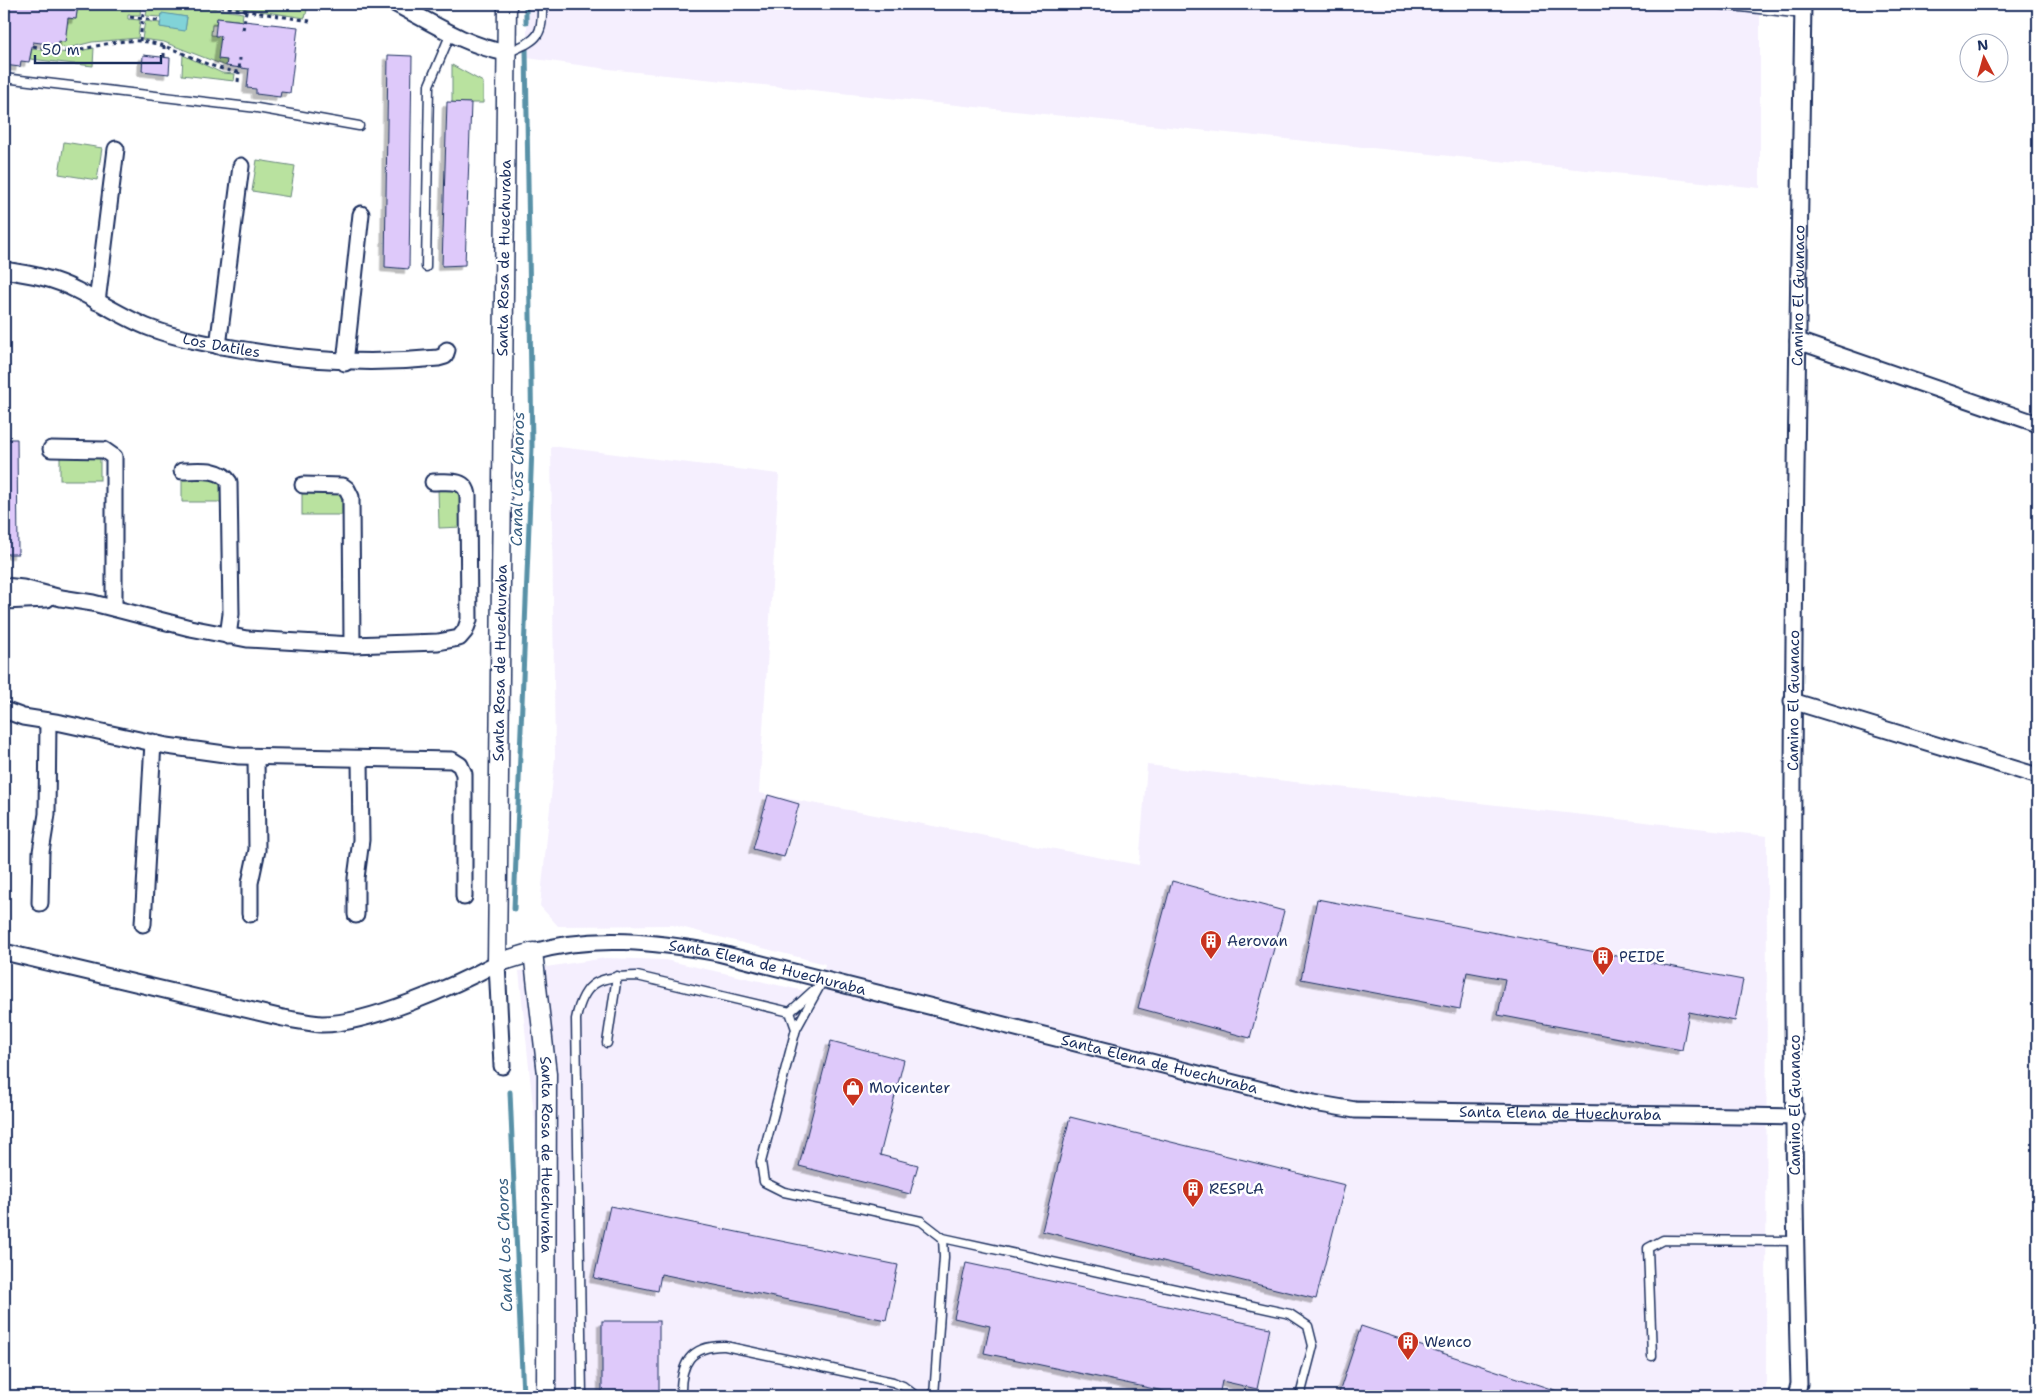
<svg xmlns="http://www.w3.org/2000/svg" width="2042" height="1400" viewBox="0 0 2042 1400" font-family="'Shantell Sans',sans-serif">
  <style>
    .built { fill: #f5effe }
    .green { fill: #b9e29f; stroke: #6a887e }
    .water { fill: #81d3d8; stroke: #5891a7 }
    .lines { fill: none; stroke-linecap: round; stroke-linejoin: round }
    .stream { stroke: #5891a7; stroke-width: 5 }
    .building { fill: #dec9fa; stroke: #1b2f5e; filter: url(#shadow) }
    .service-casing { stroke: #1b2f5e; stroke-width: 11 }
    .minor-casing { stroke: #1b2f5e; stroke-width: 19 }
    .tertiary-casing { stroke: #1b2f5e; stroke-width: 21 }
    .path { stroke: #1b2f5e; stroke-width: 3; stroke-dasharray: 4 4; stroke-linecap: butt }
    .service { stroke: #fff; stroke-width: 8 }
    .minor { stroke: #fff; stroke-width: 15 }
    .tertiary { stroke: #fff; stroke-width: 18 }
    .labels { text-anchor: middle; stroke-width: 5; stroke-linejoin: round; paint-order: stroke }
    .street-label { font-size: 15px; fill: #1b2f5e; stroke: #fff }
    .poi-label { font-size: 15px; fill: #1b2f5e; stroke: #fff; text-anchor: start }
    .water-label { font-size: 16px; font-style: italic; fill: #3a6083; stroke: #fff }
  </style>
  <defs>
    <filter id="shadow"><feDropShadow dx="-4.5" dy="4.5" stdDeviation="0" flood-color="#0004"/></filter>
  </defs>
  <rect width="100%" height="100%" fill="#fff"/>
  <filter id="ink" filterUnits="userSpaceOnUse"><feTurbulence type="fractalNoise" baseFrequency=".02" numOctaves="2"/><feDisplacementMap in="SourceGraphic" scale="10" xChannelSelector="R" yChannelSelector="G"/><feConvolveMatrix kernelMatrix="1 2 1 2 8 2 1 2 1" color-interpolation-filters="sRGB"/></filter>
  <g filter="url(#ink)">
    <g class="built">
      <path d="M527,4H1760V188L608,69L527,58Z"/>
      <path d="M551,446L779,474L759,793L1139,865L1147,765L1767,836L1766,1396H538L535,1125L519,971L606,958L665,960L818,994L825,964L673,925L558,926L540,906L555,758Z"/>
    </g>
    <g class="green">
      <path d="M78,4H141L140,15H128V19L140,20L138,38L92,42L68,48L56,47L58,41L65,42L68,18L76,19Z"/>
      <path d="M148,4H183L243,13L241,30L238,20L217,18L216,25H212L211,35L221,36L219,59L227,60L226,66L164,42L142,39L145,21L160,23V27L185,30L187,17L162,14L161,17L146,16Z"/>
      <path d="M215,4L308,6L305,18Z"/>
      <path d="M94,48L93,66L30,59L32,49L69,53Z"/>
      <path d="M183,55L222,73L235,74L234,81L182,75Z"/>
      <path d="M452,65L483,82V103H452Z"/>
      <path d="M64,142L102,148L97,180L59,174Z"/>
      <path d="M257,160L295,166L290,197L252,191Z"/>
      <rect x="60" y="456" width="40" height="24"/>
      <path d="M182,478H221L222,502H182Z"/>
      <path d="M438,488H462L463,527L439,528Z"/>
      <rect x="302" y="491" width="40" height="24"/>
    </g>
    <path class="water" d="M162,13L187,17L185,31L160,27Z"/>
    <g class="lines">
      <g class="stream">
        <path d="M526,4V22"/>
        <path d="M514,909L532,447L526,49"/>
        <path d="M510,1092L523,1396"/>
      </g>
    </g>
    <g class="building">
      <path d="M4,4H78L76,19L68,18L65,42L58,41L57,45L33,42L29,62L21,61L20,67L4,65Z"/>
      <path d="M217,18L298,27L290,93L281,92L280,97L256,94V89L247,88L249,69L226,66L227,60L218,59L221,36H215Z"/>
      <path d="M143,55L170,58L169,74L142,71Z"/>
      <path d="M388,55L412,56L409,269L385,267Z"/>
      <path d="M447,102L471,103L465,265L442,266Z"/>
      <path d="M4,439H17L18,554H4Z"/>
      <path d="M768,795L799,804L784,857L753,849Z"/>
      <path d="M1172,881L1284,911L1250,1038L1138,1008Z"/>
      <path d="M1317,899L1743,980L1735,1021L1689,1012L1682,1050L1498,1015L1505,979L1467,972L1460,1009L1301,979Z"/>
      <path d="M831,1041L904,1060L880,1155L918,1165L910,1194L799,1166Z"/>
      <path d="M1070,1117L1345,1185L1316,1299L1042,1231Z"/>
      <path d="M610,1206L898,1265L886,1320L661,1274L658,1291L594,1278Z"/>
      <path d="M966,1263L1270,1328L1257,1389L1222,1381L1219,1396H1187L984,1353L990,1326L954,1318Z"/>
      <rect x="602" y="1321" width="57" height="75"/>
      <path d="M1361,1326L1566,1394L1565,1396H1338Z"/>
    </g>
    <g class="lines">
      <g class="service-casing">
        <g id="service">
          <path d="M1714,4L1803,14"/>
          <path d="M507,53C537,39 543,39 542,4"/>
          <path d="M4,78L257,108L359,126"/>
          <path d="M426,267L429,85L451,33"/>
          <path d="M823,980L796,1029L761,1162L764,1182L784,1192L921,1221L943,1238L1290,1314L1308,1326L1313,1346L1300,1396"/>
          <path d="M790,1012L814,990"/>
          <path d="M607,1043L617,976"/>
          <path d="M1652,1356L1648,1248L1663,1240L1795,1241"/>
          <path d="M582,1396L576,1019C584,980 599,977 637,976L790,1012L796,1029"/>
          <path d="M681,1396C680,1364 690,1345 725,1346L893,1382L903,1386L916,1396"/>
          <path d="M934,1396L944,1257L943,1238"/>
        </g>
      </g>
      <g class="minor-casing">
        <g id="minor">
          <path d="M396,4C432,23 467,46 507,53"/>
          <path id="s1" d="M4,270C29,274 54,278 76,290C101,302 124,318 150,328C179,339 209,344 239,349C307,361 369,365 438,358L445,356L447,350"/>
          <path d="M97,302L116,149"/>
          <path d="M1798,341L2038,424"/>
          <path d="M218,346L241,166"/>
          <path d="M345,363L361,214"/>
          <path d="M51,449L104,450L114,457V608"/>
          <path d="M182,471C198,471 220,467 229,482L231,614L228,636"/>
          <path d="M303,485L343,486L347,489L351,497L352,645"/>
          <path d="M4,586L23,588L61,598L93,603L190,628L247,639L352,645L438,642L459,638L465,631L469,620L468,496C466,478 447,482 433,482"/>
          <path d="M4,601L47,599"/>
          <path d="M1792,701L2038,776"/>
          <path d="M4,710L23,717L61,723L167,746L239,756L452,760L460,765L464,774V897"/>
          <path d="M40,903L41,852L47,814L48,721"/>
          <path d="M250,914V883L257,850L256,757"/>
          <path d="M356,915V878L361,840L360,759"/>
          <path d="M143,924L153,742"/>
          <path d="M4,952L283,1018C295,1020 309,1023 321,1024C366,1025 457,985 497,963L502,1066"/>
          <path id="s2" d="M533,952C594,934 657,942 718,953L1314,1103L1355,1110L1796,1117"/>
          <path id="s3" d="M1796,1396L1799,1384C1786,924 1796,464 1803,4"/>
        </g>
      </g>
      <g class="tertiary-casing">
        <g id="tertiary">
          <path id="s4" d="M507,4L497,963L533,952L547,1074L546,1396"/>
        </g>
      </g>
      <g class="path">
        <path d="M204,4L310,21"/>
        <path d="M47,6V4"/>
        <path d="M130,17L161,21"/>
        <path d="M243,30L246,11"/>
        <path d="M140,41L144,4"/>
        <path d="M33,46C44,48 56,51 67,51C92,49 115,39 140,41C176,44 204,69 239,72L240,58"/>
        <path d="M164,57V46"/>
        <path d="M238,82L239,72"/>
      </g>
      <use href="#service" class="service"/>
      <use href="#minor" class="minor"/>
      <use href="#tertiary" class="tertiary"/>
    </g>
  </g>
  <defs>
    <g id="building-pin" transform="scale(1.125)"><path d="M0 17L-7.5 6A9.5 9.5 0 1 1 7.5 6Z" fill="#c8321e" stroke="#fff"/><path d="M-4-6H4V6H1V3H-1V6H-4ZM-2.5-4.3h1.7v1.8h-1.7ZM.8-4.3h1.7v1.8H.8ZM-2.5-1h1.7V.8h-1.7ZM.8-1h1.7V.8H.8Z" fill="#fff"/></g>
    <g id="shop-pin" transform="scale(1.125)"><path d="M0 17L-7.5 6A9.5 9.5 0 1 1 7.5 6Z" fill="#c8321e" stroke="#fff"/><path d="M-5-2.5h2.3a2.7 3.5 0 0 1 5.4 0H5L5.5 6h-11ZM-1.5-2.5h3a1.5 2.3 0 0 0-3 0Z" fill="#fff"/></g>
  </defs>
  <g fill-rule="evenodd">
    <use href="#building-pin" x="1211" y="941"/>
    <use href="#building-pin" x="1603" y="957"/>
    <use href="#shop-pin" x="853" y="1088"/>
    <use href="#building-pin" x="1193" y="1189"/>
    <use href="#building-pin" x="1408" y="1342"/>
  </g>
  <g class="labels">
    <g class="street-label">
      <text transform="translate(504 258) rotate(-89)" y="5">Santa Rosa de Huechuraba</text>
      <text dy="5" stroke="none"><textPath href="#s3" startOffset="1101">Camino El Guanaco</textPath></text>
      <text dy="5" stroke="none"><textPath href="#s1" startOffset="232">Los Datiles</textPath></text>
      <text transform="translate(500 663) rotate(-89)" y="5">Santa Rosa de Huechuraba</text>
      <text dy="5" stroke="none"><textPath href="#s3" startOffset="696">Camino El Guanaco</textPath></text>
      <text dy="5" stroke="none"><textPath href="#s2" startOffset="238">Santa Elena de Huechuraba</textPath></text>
      <text dy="5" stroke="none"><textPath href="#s2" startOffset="642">Santa Elena de Huechuraba</textPath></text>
      <text transform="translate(1795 1105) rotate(-90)" y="5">Camino El Guanaco</text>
      <text dy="5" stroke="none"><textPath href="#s2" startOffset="1048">Santa Elena de Huechuraba</textPath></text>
      <text dy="5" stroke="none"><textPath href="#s4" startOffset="1200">Santa Rosa de Huechuraba</textPath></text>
    </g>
    <g class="poi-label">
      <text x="1227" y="946">Aerovan</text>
      <text x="1619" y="962">PEIDE</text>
      <text x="869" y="1093">Movicenter</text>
      <text x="1209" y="1194">RESPLA</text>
      <text x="1424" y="1347">Wenco</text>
    </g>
    <g class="water-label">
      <text transform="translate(517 479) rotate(-89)" y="6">Canal Los Choros</text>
      <text transform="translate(504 1245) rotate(-92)" y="6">Canal Los Choros</text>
    </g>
  </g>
  <rect width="2042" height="1400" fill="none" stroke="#fff" stroke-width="20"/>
  <rect x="10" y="10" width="2022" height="1380" fill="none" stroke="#1b2f5e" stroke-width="2" filter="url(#ink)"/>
  <g transform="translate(1984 58) rotate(354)"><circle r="24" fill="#ffffff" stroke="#a4acbf"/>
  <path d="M0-4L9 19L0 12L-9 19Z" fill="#c8321e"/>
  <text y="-8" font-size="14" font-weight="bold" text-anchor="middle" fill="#1b2f5e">N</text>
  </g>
  <path d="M35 55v8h126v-8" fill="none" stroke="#1b2f5e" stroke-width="2.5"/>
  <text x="42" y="55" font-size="15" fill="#1b2f5e" stroke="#ffffff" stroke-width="4" paint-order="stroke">50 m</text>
</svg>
